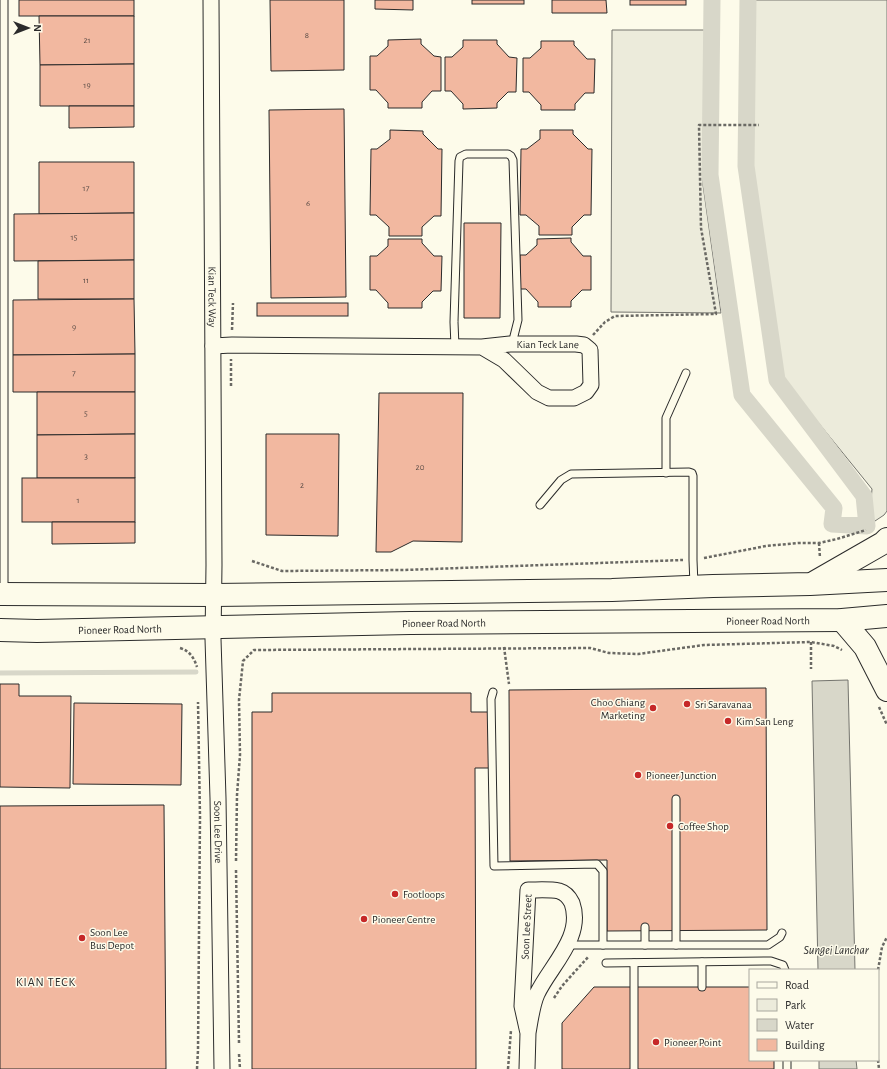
<svg xmlns="http://www.w3.org/2000/svg" width="887" height="1069" viewBox="0 0 887 1069" font-family="'Alegreya Sans',sans-serif">
  <style>
    .green { fill: #ecebdb; stroke: #74746e }
    .water { fill: #d8d7c9; stroke: #74746e }
    .lines { fill: none; stroke-linecap: round; stroke-linejoin: round }
    .stream { stroke: #d8d7c9; stroke-width: 5 }
    .canal { stroke: #d8d7c9; stroke-width: 17 }
    .building { fill: #f2b8a0; stroke: #2b2b2b }
    .lane-casing { stroke: #2b2b2b; stroke-width: 9 }
    .street-casing { stroke: #2b2b2b; stroke-width: 17 }
    .primary-casing { stroke: #2b2b2b; stroke-width: 24 }
    .path { stroke: #6a6964; stroke-width: 2.5; stroke-dasharray: 3 2; stroke-linecap: butt }
    .lane { stroke: #fdfbea; stroke-width: 7 }
    .street { stroke: #fdfbea; stroke-width: 15 }
    .primary { stroke: #fdfbea; stroke-width: 22 }
    .poi-dot { fill: #c62828; stroke: #fdfbea; stroke-width: 1.5 }
    .labels { text-anchor: middle; stroke-width: 3; stroke-linejoin: round; paint-order: stroke }
    .number-label { font-size: 9px; fill: #5d4e48 }
    .street-label { font-size: 11px; fill: #2b2b2b; stroke: #fdfbea }
    .poi-label { font-size: 11px; fill: #2b2b2b; stroke: #fdfbea; text-anchor: start }
    .water-label { font-size: 12px; font-style: italic; fill: #2b2b2b; stroke: #fdfbea }
    .neighbourhood-label { font-size: 12px; letter-spacing: 1px; fill: #2b2b2b; stroke: #fdfbea }
  </style>
  <rect width="100%" height="100%" fill="#fdfbea"/>
  <g class="green">
    <path d="M754,0H887V511L884,515L869,525L872,489L783,379L752,159Z"/>
    <path d="M612,30H705L703,185L721,313L611,312Z"/>
  </g>
  <g class="water">
    <path d="M848,680L855,970H818L812,681Z"/>
    <path d="M819,1060H856L857,1069H819Z"/>
  </g>
  <g class="lines">
    <path class="stream" d="M0,673L196,672"/>
    <path class="canal" d="M712,0L710,175L742,395L834,508L832,524L867,526L864,496L777,380L746,166L748,0"/>
  </g>
  <g class="building">
    <rect x="19" y="0" width="115" height="16"/>
    <path d="M270,0H344V70L271,71Z"/>
    <path d="M375,0H413V10L375,9Z"/>
    <rect x="472" y="0" width="52" height="4"/>
    <path d="M552,0H606L607,13H552Z"/>
    <rect x="630" y="0" width="56" height="5"/>
    <path d="M39,16H134V64L40,65Z"/>
    <path d="M421,39V44L434,56L441,57V91H432L422,102V108H388V103L376,90H370V56H377L388,46V40Z"/>
    <path d="M463,40H497V44L509,57L517,58L516,92H508L497,103V108L463,109V104L451,91H445V57H452L463,47Z"/>
    <path d="M541,41H574V45L587,59H595L594,93H585L575,104V110H541V105L529,92H523V58H530L541,48Z"/>
    <path d="M134,64V106H40V65Z"/>
    <path d="M69,106H134V127L69,128Z"/>
    <path d="M344,109L346,297L271,298L269,110Z"/>
    <path d="M390,130L423,131V134L438,149H442L441,216H434L422,227V236H389V227L376,215H370L371,149H377L390,139Z"/>
    <path d="M540,130H573V134L588,149H592L591,215H584L572,227V235H539V226L526,215H520L521,149H527L540,139Z"/>
    <path d="M39,162H134V213L39,214Z"/>
    <path d="M134,213V260L14,261V214Z"/>
    <path d="M464,223H501L500,318H464Z"/>
    <path d="M571,238V242L583,256H591V290H582L571,301V307H538V302L526,289H520V255H526L537,245V239Z"/>
    <path d="M388,239H422V243L434,256H442L441,291H433L422,302V308H388V303L376,290H370V256H377L388,246Z"/>
    <path d="M134,260V299H38V261Z"/>
    <path d="M134,299L135,354L13,355V300Z"/>
    <rect x="257" y="303" width="91" height="13"/>
    <path d="M135,354V392H13V355Z"/>
    <path d="M37,392H135V434L37,435Z"/>
    <path d="M379,393H463L462,542L413,541L391,552H376Z"/>
    <path d="M135,434V478H37V435Z"/>
    <path d="M266,434H339L338,536L266,535Z"/>
    <rect x="22" y="478" width="113" height="44"/>
    <path d="M52,522H135V543L52,544Z"/>
    <path d="M0,684H19V696H71L70,788L0,787Z"/>
    <path d="M766,688L767,930L607,931V860L510,861L509,690Z"/>
    <path d="M272,693H471V712H489L490,768H475L476,1069H252V712H272Z"/>
    <path d="M74,703L182,704L181,785L73,784Z"/>
    <path d="M164,805L166,1069H0V806Z"/>
    <path d="M594,987H750V1060H774V1069H562V1023Z"/>
  </g>
  <g class="lines">
    <g class="lane-casing">
      <g id="lane">
        <path d="M4,0V592"/>
        <path d="M455,347L454,322L459,161L460,157L466,154H508L511,156L513,160L518,320L512,344"/>
        <path d="M666,473V418L686,373"/>
        <path d="M540,505L561,480L571,474L689,472L692,473L693,476V560L694,585"/>
        <path d="M493,692L491,699L494,866L597,864L603,871V945"/>
        <path d="M567,945H768L780,937L782,933"/>
        <path d="M645,945V927"/>
        <path d="M676,945V799"/>
        <path d="M702,962V987"/>
        <path d="M606,963L771,961L783,965L785,970"/>
        <path d="M787,1060V1069"/>
        <path d="M634,1069V963"/>
      </g>
    </g>
    <g class="street-casing">
      <g id="street">
        <path id="s1" d="M211,0L214,565L213,639L218,798L222,1069"/>
        <path id="s2" d="M213,346L232,345L482,347L510,344H576L584,345L590,350L591,385L586,392L574,398H549L537,392L504,360L482,347"/>
        <path id="s3" d="M527,1069L528,1033L522,1006L528,890C538,890 550,889 559,891C566,893 569,897 572,903C584,937 550,966 537,994C532,1005 530,1022 528,1033"/>
      </g>
    </g>
    <g class="primary-casing">
      <g id="primary">
        <path d="M815,582L883,543L887,539"/>
        <path d="M0,594L214,595L612,590L713,586L810,584L887,580"/>
        <path d="M842,620L865,647L887,690"/>
        <path id="s4" d="M0,630L37,631L410,623L842,620L887,616"/>
      </g>
    </g>
    <g class="path">
      <path d="M232,330L233,303"/>
      <path d="M593,335L605,322L615,316L716,314L701,228L699,125H759"/>
      <path d="M231,386V359"/>
      <path d="M819,543L820,558"/>
      <path d="M704,558L766,546L798,543H819L837,539L866,530"/>
      <path d="M252,561L282,571L404,570L683,560"/>
      <path d="M811,642V669"/>
      <path d="M504,647L509,684"/>
      <path d="M180,648C190,651 194,658 197,667"/>
      <path d="M879,707L887,725"/>
      <path d="M236,861L237,795L240,755L239,700L243,661L254,650L590,648L609,653L638,654L704,645L811,642L834,646L842,650"/>
      <path d="M236,870L239,1043"/>
      <path d="M878,970L882,947L887,937"/>
      <path d="M554,998L562,986L589,956"/>
      <path d="M239,1054L240,1069"/>
      <path d="M878,1060L879,1069"/>
      <path d="M197,1069L198,1050L200,817L198,702"/>
      <path d="M508,1069L511,1030"/>
    </g>
    <use href="#lane" class="lane"/>
    <use href="#street" class="street"/>
    <use href="#primary" class="primary"/>
  </g>
  <g class="poi-dot">
    <circle cx="687" cy="704" r="4"/>
    <circle cx="653" cy="708" r="4"/>
    <circle cx="728" cy="721" r="4"/>
    <circle cx="638" cy="775" r="4"/>
    <circle cx="670" cy="826" r="4"/>
    <circle cx="395" cy="894" r="4"/>
    <circle cx="364" cy="919" r="4"/>
    <circle cx="82" cy="938" r="4"/>
    <circle cx="656" cy="1042" r="4"/>
  </g>
  <g class="labels">
    <g class="number-label">
      <text x="307" y="38">8</text>
      <text x="87" y="43">21</text>
      <text x="87" y="88">19</text>
      <text x="86" y="191">17</text>
      <text x="308" y="206">6</text>
      <text x="74" y="240">15</text>
      <text x="86" y="283">11</text>
      <text x="74" y="330">9</text>
      <text x="74" y="376">7</text>
      <text x="86" y="416">5</text>
      <text x="86" y="459">3</text>
      <text x="420" y="470">20</text>
      <text x="302" y="488">2</text>
      <text x="78" y="503">1</text>
    </g>
    <g class="street-label">
      <text dy="4" stroke="none"><textPath href="#s1" startOffset="297">Kian Teck Way</textPath></text>
      <text dy="4" stroke="none"><textPath href="#s2" startOffset="335">Kian Teck Lane</textPath></text>
      <text dy="4" stroke="none"><textPath href="#s4" startOffset="768">Pioneer Road North</textPath></text>
      <text dy="4" stroke="none"><textPath href="#s4" startOffset="444">Pioneer Road North</textPath></text>
      <text dy="4" stroke="none"><textPath href="#s4" startOffset="120">Pioneer Road North</textPath></text>
      <text dy="4" stroke="none"><textPath href="#s1" startOffset="832">Soon Lee Drive</textPath></text>
      <text dy="4" stroke="none"><textPath href="#s3" startOffset="143">Soon Lee Street</textPath></text>
    </g>
    <g class="poi-label">
      <text x="645" y="706" text-anchor="end">Choo Chiang<tspan x="645" dy="13">Marketing</tspan></text>
      <text x="695" y="708">Sri Saravanaa</text>
      <text x="736" y="725">Kim San Leng</text>
      <text x="646" y="779">Pioneer Junction</text>
      <text x="678" y="830">Coffee Shop</text>
      <text x="403" y="898">Footloops</text>
      <text x="372" y="923">Pioneer Centre</text>
      <text x="90" y="936">Soon Lee<tspan x="90" dy="13">Bus Depot</tspan></text>
      <text x="664" y="1046">Pioneer Point</text>
    </g>
    <g class="water-label">
      <text x="836" y="954">Sungei Lanchar</text>
    </g>
    <g class="neighbourhood-label">
      <text x="46" y="986">KIAN TECK</text>
    </g>
  </g>
  <rect x="749" y="969" width="130" height="92" fill="#fdfbea" stroke="#a9a89e"/>
  <rect x="757" y="982" width="20" height="6" fill="#fdfbea" stroke="#a9a89e"/>
  <text x="785" y="989" font-size="12" fill="#2b2b2b">Road</text>
  <rect x="757" y="999" width="20" height="12" fill="#ecebdb" stroke="#a9a89e"/>
  <text x="785" y="1009" font-size="12" fill="#2b2b2b">Park</text>
  <rect x="757" y="1019" width="20" height="12" fill="#d8d7c9" stroke="#a9a89e"/>
  <text x="785" y="1029" font-size="12" fill="#2b2b2b">Water</text>
  <rect x="757" y="1039" width="20" height="12" fill="#f2b8a0" stroke="#a9a89e"/>
  <text x="785" y="1049" font-size="12" fill="#2b2b2b">Building</text>
  <g transform="translate(28 28) rotate(90)" stroke="#fdfbea" stroke-width="3" paint-order="stroke">
  <path d="M0-3L7 15L0 10L-7 15Z" fill="#2b2b2b"/>
  <text y="-6" font-size="11" font-weight="bold" text-anchor="middle" fill="#2b2b2b">N</text>
  </g>
</svg>
